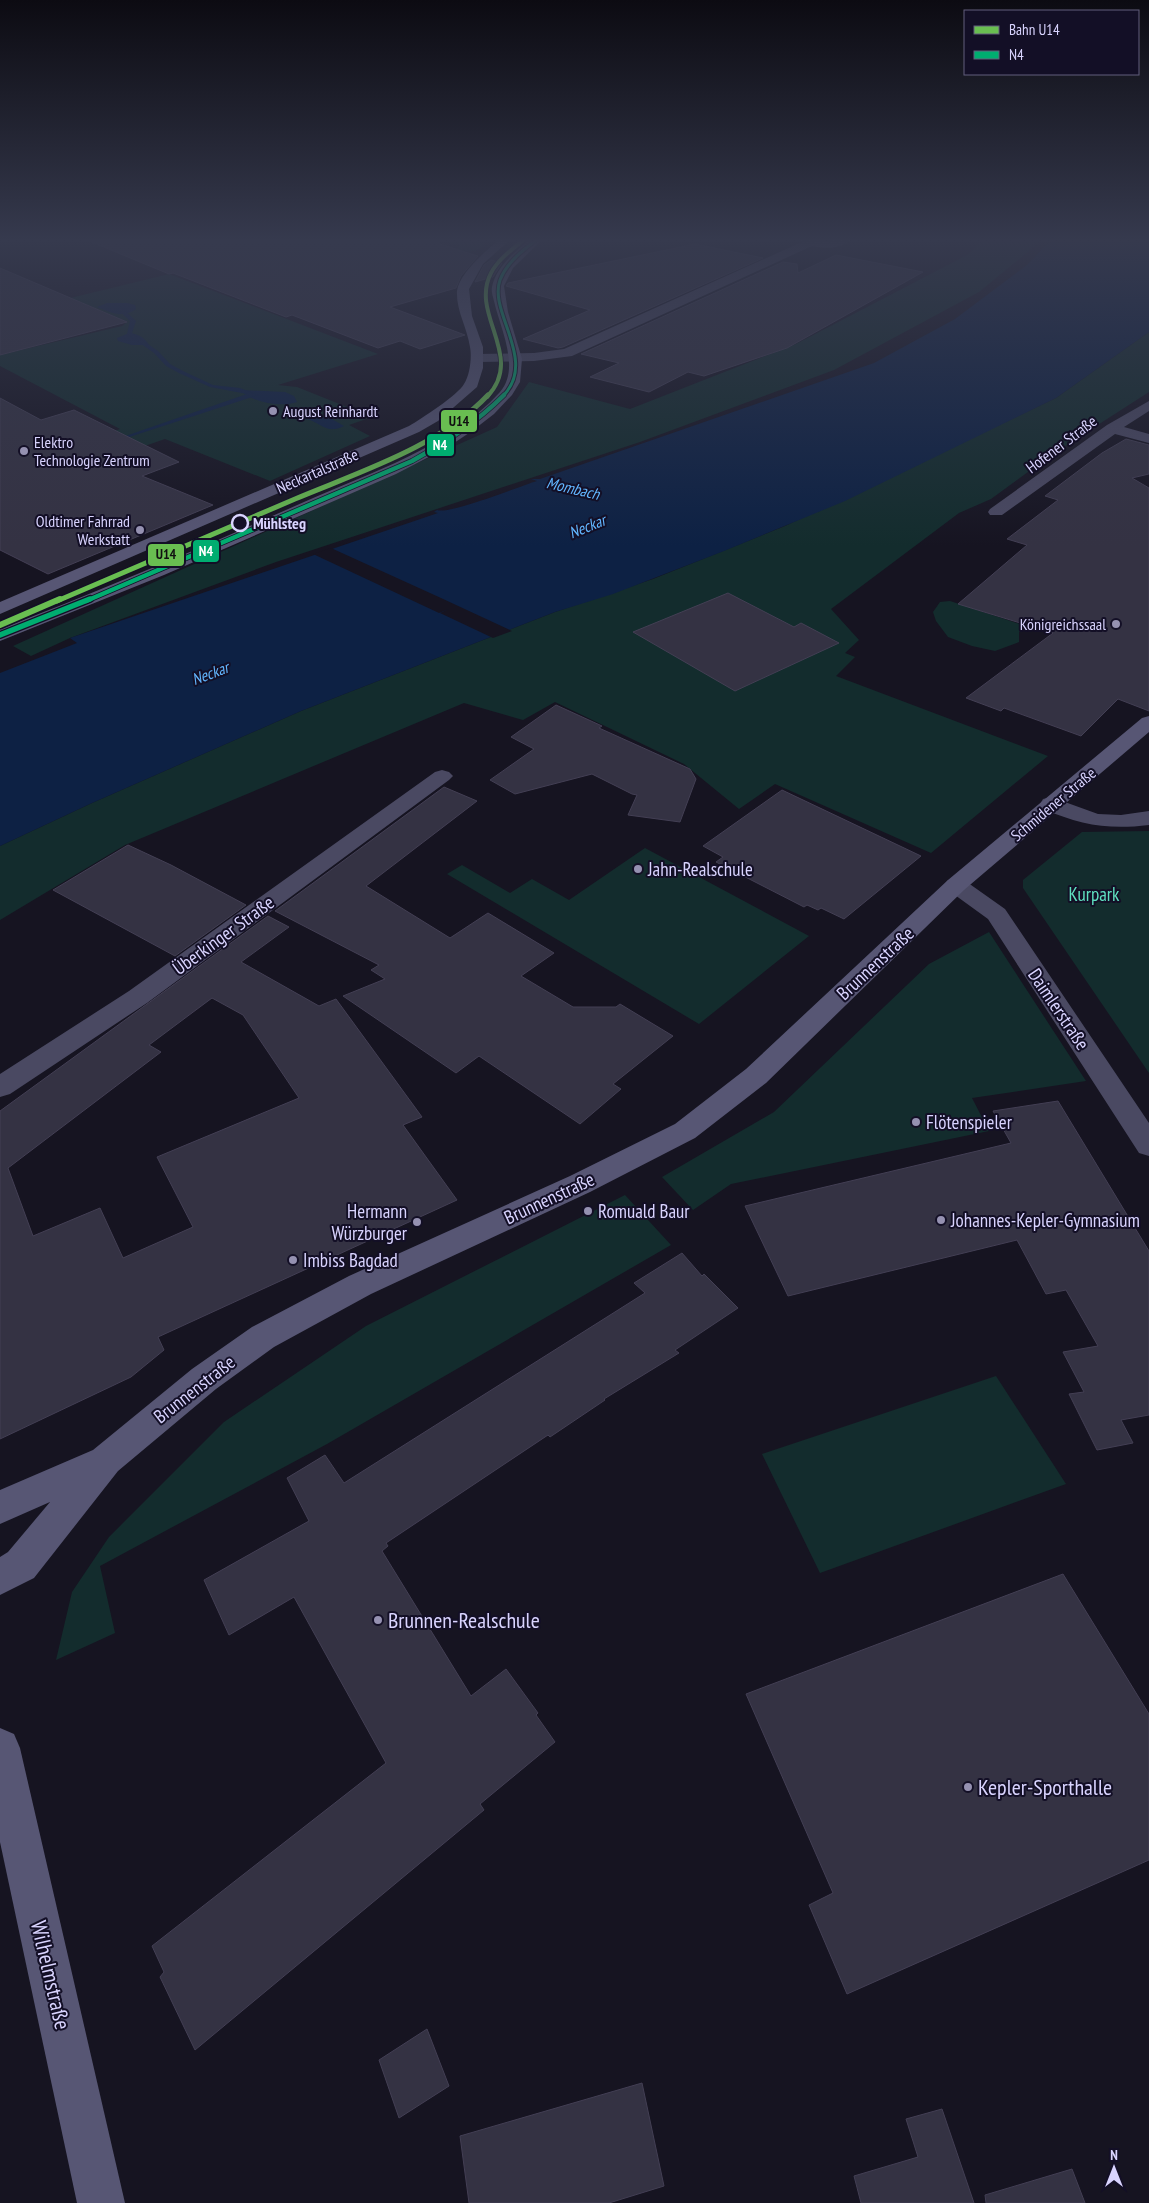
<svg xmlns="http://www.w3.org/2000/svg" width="1149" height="2203" viewBox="0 0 1149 2203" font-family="'PT Sans Narrow',sans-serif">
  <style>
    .green { fill: #132c2d }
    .water { fill: #0d2144 }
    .pier { fill: #161421 }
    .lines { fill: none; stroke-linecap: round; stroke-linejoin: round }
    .stream { fill: #0d2144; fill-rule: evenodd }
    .building { fill: #343243; stroke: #433f54; fill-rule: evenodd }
    .street { fill: #4a4962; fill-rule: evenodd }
    .secondary { fill: #575674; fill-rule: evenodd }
    .bus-1-far2-casing { stroke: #130f26; stroke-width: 5 }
    .bus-1-far1-casing { stroke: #130f26; stroke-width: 6 }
    .bus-1-casing { stroke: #130f26; stroke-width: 8 }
    .bus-1-far2 { stroke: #00ad70; stroke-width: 3 }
    .bus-1-far1 { stroke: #00ad70; stroke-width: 4.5 }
    .bus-1 { stroke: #00ad70; stroke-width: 5.5 }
    .rail-1-far2-casing { stroke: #130f26; stroke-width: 5.5 }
    .rail-1-far1-casing { stroke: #130f26; stroke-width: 7 }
    .rail-1-casing { stroke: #130f26; stroke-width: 9 }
    .rail-1-far2 { stroke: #69be51; stroke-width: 4 }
    .rail-1-far1 { stroke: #69be51; stroke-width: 5 }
    .rail-1 { stroke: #69be51; stroke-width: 6 }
    .poi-dot { fill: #9591b1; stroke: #130f26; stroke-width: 2 }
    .stop-dot { fill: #130f26; stroke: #d9d4ff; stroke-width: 2.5 }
    .labels { text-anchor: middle; stroke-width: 4; stroke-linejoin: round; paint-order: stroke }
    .far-poi-label { font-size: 16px; fill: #d9d4ff; stroke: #130f26; text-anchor: start }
    .far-street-label { font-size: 16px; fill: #d9d4ff; stroke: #130f26 }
    .far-water-label { font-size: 16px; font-style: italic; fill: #62b6ff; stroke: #130f26 }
    .far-stop-label { font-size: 16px; font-weight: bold; fill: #d9d4ff; stroke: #130f26; text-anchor: start }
    .poi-label { font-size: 19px; fill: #d9d4ff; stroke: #130f26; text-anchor: start }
    .park-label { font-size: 19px; fill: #5fe0c0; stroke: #130f26 }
    .street-label { font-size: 19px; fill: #d9d4ff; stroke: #130f26 }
    .near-poi-label { font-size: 22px; fill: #d9d4ff; stroke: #130f26; text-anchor: start }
    .near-street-label { font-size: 22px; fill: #d9d4ff; stroke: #130f26 }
    .line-badge { stroke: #130f26; stroke-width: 2 }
    .badge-label { font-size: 14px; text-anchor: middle; font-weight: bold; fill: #fff }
    .pale-badge-label { font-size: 14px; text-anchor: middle; font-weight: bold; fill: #111 }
  </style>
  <rect width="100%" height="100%" fill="#161421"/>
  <g class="green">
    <path d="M984,238H1041L1030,250L979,292L834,370L640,442L276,562L70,638L31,656L13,646L497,427L529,382L630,409L796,344L969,254Z"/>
    <path d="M441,240H466L481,242L483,245C477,254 467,251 457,250L459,245Z"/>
    <path d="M169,274L378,354L278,385L297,387L372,417L349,425L370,436L270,481L165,439L0,496V469L120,429L0,366V355L122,326L127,322L80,302L25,315L17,311Z"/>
    <path d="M1149,332V392L1051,455L991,499L959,513L831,609L859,640L845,653L855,657L836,676L1048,756L931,853L775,784L739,809L684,764L555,702L523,720L464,703L125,845L0,920V846L92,803L301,711L555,612L653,579L785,526L1056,398Z"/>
    <path d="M950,601L1032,628L1019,632V642L995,651L972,646L948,637L936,621L933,612L940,602Z"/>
    <path d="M1149,831V1073L1023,888V880L1082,832Z"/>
    <path d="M645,848L809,936L699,1024L447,874L462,865L510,893L532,879L569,900Z"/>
    <path d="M989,932L1086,1081L972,1098L989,1131L731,1184L693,1210L662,1177L774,1112L929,964Z"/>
    <path d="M625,1195L671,1245L327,1444L100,1566L115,1633L56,1660L72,1592L109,1537L224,1422L366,1326Z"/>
    <path d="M996,1376L1066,1484L820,1573L762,1454Z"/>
  </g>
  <g class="water">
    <path d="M1053,238H1149V332L1056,398L845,501L724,551L613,594L555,612L301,711L92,803L0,846V673L77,643L70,638L438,513L434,512L437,510C449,515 520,486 537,481L531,479H540L874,363L955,319L1027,265Z"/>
    <path d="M107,303H127L135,305L136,309C124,319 109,312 97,307Z"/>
    <path d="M129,333C139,334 144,337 149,345H132L118,341L117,338Z"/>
    <path d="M240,390L285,392L294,396L297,402C282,408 251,402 240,390Z"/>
    <path d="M287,409L305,412L310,416L330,418L344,426C328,434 323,425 310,420C302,418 294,416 287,414L285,411Z"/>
  </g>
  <path class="pier" d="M331,548L441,598L512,631L493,638L440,613L449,609L439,613L313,554Z"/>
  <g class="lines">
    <path class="stream" d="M115,305H119L136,321L132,333L158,351L170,364L183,371L213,385L240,388L258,395L111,443V441L247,394L210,387L179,373L166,366L154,353L127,334L130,321L115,307Z"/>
  </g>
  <g class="building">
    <path d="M82,238H439L440,244L478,256L461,276L456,288L390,307L465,335L420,349L400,341L378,348L292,315L286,317L173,273L169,274Z"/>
    <path d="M695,244L763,258L563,347L558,348L523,339L590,310L506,286L508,283Z"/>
    <path d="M836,255L923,272L787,348L704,376L688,372L649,392L590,377L619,363L581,354L783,262L797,264L798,273Z"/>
    <path d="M491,260L502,263L493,277L475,282L484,265Z"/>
    <path d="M0,268L127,322L0,355Z"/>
    <path d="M0,398L41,420L74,410L179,462L142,476L213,505L48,574L0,550Z"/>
    <path d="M1126,439L1149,445V474L1132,478L1149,488V711L1118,699L1081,736L1004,708L1001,711L966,698L1053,633L958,604L1027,545L1007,539L1058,500L1045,496L1102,453Z"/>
    <path d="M728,593L794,627L801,623L839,643L735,691L633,632Z"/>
    <path d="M556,705L602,726L599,728L690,769L696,779L680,822L628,815L637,795L632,794L592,774L515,794L490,780L534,749L511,737Z"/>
    <path d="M444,787L477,801L366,886L450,938L488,913L554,953L521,976L573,1007H616L620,1004L673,1036L613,1084L621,1089L580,1124L479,1056L456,1073L343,996L385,979L371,970L379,965L275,911Z"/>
    <path d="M782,790L921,856L844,919L821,908L818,910L807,905L804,907L716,862L723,857L703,846Z"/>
    <path d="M128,845L171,865L246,905L175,956L53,890Z"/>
    <path d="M268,916L289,927L241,962L319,1006L336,999L422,1117L403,1125L457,1200L158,1337L164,1350L131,1377L0,1439V1111ZM212,998L243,1015L299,1098L157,1157L193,1227L123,1258L100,1208L33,1236L8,1168L161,1052L149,1045Z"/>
    <path d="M1058,1101L1149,1251V1415L1121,1420L1133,1443L1097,1450L1069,1394L1084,1392L1063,1352L1098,1346L1066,1290L1046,1294L1017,1240L788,1296L745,1206L1011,1143L993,1111Z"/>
    <path d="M682,1253L702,1276L704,1274L738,1308L675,1350L679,1353L604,1399L605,1400L550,1437L548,1435L386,1543L388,1546L382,1551L471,1696L506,1669L538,1713L536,1715L555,1742L480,1804L484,1810L195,2050L160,1977L164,1972L152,1946L386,1763L294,1597L229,1635L204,1580L309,1521L287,1478L325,1455L344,1483L645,1293L634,1283Z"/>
    <path d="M1063,1574L1149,1714V1860L847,1994L809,1905L833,1893L746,1694Z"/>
    <path d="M427,2029L449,2086L399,2118L379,2060Z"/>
    <path d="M642,2083L664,2186L609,2203H469L460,2136Z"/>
    <path d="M942,2109L974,2203H861L854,2176L918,2157L906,2119Z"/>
    <path d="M1072,2169L1085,2203H986L985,2195Z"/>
  </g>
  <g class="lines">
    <g class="street">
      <path d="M798,238L825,241L853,238C843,249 826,249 812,246L572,356L534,361L477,362L471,358L477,354L534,353L564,349L802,242Z"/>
      <path d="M1149,401V411L1124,427L1149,434V443L1115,434L1002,515H990L988,512L990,509L1107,425Z"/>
      <path d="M442,770L449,772L453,776L449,780L147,1003L10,1094L0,1097V1074L129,991L435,772Z"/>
      <path d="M1051,797L1098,814L1121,815L1149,811V825C1108,830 1081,825 1043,809L1040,804L1043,799Z"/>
      <path d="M956,878L964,880L1005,909L1149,1123V1156L1139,1153L988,919L948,890L944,885L948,880Z"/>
    </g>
    <g class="secondary">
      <path d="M501,238H512L483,264L469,289L472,316L483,347V368L477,387L438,421L419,432L0,614V602L409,426C421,419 458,395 464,384C470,375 472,357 470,347C467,327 456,311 457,291C459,273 488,249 501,238Z"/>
      <path d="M532,238H544L513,268L504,286L508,312L522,359L520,382L512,395L494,414L472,431L448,447L396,474L164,575L0,641V629C102,590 203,547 304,502C371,472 449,448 500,392C521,368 500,328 494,301C493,297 491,292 492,287C496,266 517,250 532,238Z"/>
      <path d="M1149,716V732L964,890L766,1083L695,1138L590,1192L371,1294L274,1347L216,1389L118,1471L34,1578L0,1595V1557L8,1552L50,1502L0,1524V1490L93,1450L192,1369L252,1327L349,1276L570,1176L675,1124L746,1069L948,880L1142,718Z"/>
      <path d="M0,1728L14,1734L20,1748L125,2203H77L0,1842Z"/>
    </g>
    <g class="bus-1-far2-casing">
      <path id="bus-1-far2" d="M502,397C539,361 488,313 500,280C507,262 524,249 539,238"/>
    </g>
    <g class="bus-1-far1-casing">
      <path id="bus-1-far1" d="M86,601L412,461C446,442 476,423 504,395"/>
    </g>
    <g class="bus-1-casing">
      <path id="bus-1" d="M0,635L90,599"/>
    </g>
    <use href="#bus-1-far2" class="bus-1-far2"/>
    <use href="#bus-1-far1" class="bus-1-far1"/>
    <use href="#bus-1" class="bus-1"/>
    <g class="rail-1-far2-casing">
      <path id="rail-1-far2" d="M487,397C526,356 469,315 491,273C498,259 514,248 526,238"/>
    </g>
    <g class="rail-1-far1-casing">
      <path id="rail-1-far1" d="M57,601C137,567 216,533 295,499C359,472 439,447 488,395"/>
    </g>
    <g class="rail-1-casing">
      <path id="rail-1" d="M0,625L60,599"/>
    </g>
    <use href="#rail-1-far2" class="rail-1-far2"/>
    <use href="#rail-1-far1" class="rail-1-far1"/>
    <use href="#rail-1" class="rail-1"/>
  </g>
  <linearGradient id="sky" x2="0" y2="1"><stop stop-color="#0c0b12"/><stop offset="0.44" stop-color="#363a4e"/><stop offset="1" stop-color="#363a4e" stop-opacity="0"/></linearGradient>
  <rect width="1149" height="546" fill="url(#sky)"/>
  <g class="poi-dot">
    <circle cx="273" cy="411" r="5"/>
    <circle cx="24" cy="451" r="5"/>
    <circle cx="140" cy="530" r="5"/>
    <circle cx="1116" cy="624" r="5"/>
    <circle cx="638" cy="869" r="5"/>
    <circle cx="916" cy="1122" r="5"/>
    <circle cx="588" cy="1211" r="5"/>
    <circle cx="941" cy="1220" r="5"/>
    <circle cx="417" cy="1222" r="5"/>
    <circle cx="293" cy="1260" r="5"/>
    <circle cx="378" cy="1620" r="5"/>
    <circle cx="968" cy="1787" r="5"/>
  </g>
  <circle class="stop-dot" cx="240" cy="523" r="8"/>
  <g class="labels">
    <g class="far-poi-label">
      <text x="283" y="417">August Reinhardt</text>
      <text x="34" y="448">Elektro<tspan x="34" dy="18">Technologie Zentrum</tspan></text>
      <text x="130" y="527" text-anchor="end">Oldtimer Fahrrad<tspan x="130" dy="18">Werkstatt</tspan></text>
      <text x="1106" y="630" text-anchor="end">Königreichssaal</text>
    </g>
    <g class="far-street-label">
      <text transform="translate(1061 444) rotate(-37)" y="6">Hofener Straße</text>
      <text transform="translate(317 471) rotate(-24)" y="6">Neckartalstraße</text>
      <text transform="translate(1053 804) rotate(-40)" y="6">Schmidener Straße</text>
    </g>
    <g class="far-water-label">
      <text transform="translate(573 488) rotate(13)" y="6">Mombach</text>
      <text transform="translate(587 526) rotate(-22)" y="6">Neckar</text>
      <text transform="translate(210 673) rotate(-21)" y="6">Neckar</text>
    </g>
    <g class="far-stop-label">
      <text x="253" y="529">Mühlsteg</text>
    </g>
    <g class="poi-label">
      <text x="648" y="876">Jahn-Realschule</text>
      <text x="926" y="1129">Flötenspieler</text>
      <text x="407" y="1218" text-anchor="end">Hermann<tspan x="407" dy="22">Würzburger</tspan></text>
      <text x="598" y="1218">Romuald Baur</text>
      <text x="951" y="1227">Johannes-Kepler-Gymnasium</text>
      <text x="303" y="1267">Imbiss Bagdad</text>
    </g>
    <g class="park-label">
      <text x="1094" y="901">Kurpark</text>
    </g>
    <g class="street-label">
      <text transform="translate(223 935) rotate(-36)" y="7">Überkinger Straße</text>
      <text transform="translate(875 963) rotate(-43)" y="7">Brunnenstraße</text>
      <text transform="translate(1059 1009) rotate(56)" y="7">Daimlerstraße</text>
      <text transform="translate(549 1198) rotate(-25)" y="7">Brunnenstraße</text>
      <text transform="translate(194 1389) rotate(-38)" y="7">Brunnenstraße</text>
    </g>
    <g class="near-poi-label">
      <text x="388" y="1628">Brunnen-Realschule</text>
      <text x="978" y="1795">Kepler-Sporthalle</text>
    </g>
    <g class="near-street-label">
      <text transform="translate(51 1975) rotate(77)" y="8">Wilhelmstraße</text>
    </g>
  </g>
  <g class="line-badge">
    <rect x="440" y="409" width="38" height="24" rx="5" fill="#69be51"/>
    <rect x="426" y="433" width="29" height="24" rx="5" fill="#00ad70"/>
    <rect x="192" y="539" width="28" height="24" rx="5" fill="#00ad70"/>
    <rect x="147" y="543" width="38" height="24" rx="5" fill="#69be51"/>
  </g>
  <g class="badge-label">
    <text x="440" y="450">N4</text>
    <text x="206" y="556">N4</text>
  </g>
  <g class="pale-badge-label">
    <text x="459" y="426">U14</text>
    <text x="166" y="559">U14</text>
  </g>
  <rect x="964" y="10" width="175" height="65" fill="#130f26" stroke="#625e7d"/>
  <rect x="974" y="26" width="25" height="8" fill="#69be51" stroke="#625e7d"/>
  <text x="1009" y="35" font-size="15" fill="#d9d4ff">Bahn U14</text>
  <rect x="974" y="51" width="25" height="8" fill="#00ad70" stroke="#625e7d"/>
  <text x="1009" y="60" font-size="15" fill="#d9d4ff">N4</text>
  <g transform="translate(1114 2168)" stroke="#130f26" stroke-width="4" paint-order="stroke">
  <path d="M0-4L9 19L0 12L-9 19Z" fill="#d9d4ff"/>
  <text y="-8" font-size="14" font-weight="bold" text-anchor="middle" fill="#d9d4ff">N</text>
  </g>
</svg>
